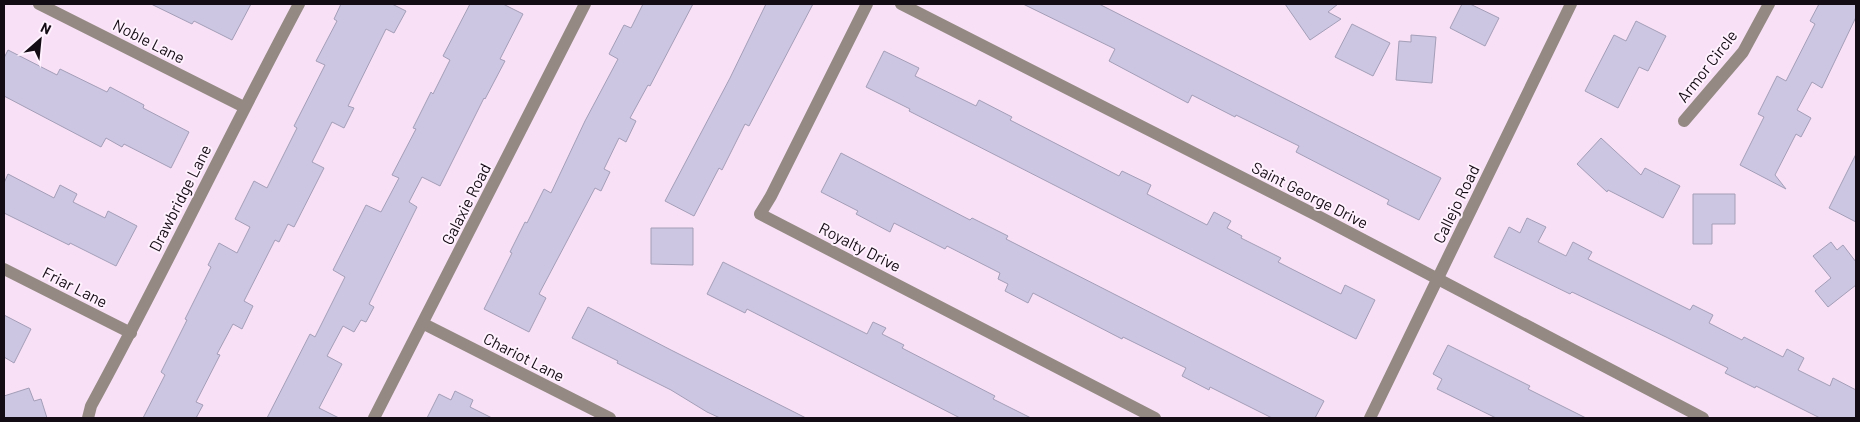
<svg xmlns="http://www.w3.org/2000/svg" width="1860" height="422" viewBox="0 0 1860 422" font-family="Barlow,sans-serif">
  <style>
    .building { fill: #cdc6e2; stroke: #a49eb8 }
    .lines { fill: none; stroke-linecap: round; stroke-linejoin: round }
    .minor { stroke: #958a83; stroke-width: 12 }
    .labels { text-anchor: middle; stroke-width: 4; stroke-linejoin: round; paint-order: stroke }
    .street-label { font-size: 16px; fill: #140c14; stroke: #fff1fe }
  </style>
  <rect width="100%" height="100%" fill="#f8e0f6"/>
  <g class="building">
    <path d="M151,4H251L232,40L194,21L192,24Z"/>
    <path d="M341,4H392L406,11L394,33L386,29L348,106L354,108L344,128L332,122L312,162L324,168L294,227L288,224L279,242L275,240L244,301L253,306L242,329L233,324L217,354L220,355L196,402L203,405L196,418H143L165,375L161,372L187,320L185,319L211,267L208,265L219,243L237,253L250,227L235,219L254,181L267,188L297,128L294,126L325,65L316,61L337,21L334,19Z"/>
    <path d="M470,4H503L523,14L500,59L505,61L485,99L484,98L440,186L422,177L409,202L417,207L369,304L374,307L366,322L361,320L354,332L343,326L327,356L342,364L319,408L339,418H267L310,334L315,337L345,277L333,270L366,205L381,212L399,178L392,175L416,129L413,128L431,92L433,94L450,60L443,56Z"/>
    <path d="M643,4H693L650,86L648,85L630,118L636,121L626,142L619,138L604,169L610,172L601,191L595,188L539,294L546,298L529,332L484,309L512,253L510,252L525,222L527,223L544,189L551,193L585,121L618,59L609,54L624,25L631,28Z"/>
    <path d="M766,4H813L749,126L745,124L722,170L719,168L694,216L665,201L730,78Z"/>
    <path d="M1023,4H1099L1441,178L1419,220L1387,204L1389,200L1296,152L1299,146L1236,115L1235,117L1192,95L1188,103L1109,61L1115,49Z"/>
    <path d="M1285,4H1338L1328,12L1341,19L1310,40Z"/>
    <path d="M1462,4H1470L1499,18L1485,46L1450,28Z"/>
    <path d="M1819,4H1856V17L1822,88L1812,82L1797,110L1811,118L1801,137L1796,134L1775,175L1786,189L1740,165L1764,117L1758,114L1777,76L1786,81L1815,24L1810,21Z"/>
    <path d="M1636,21L1666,36L1648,71L1639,67L1618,108L1585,91L1614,35L1626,41Z"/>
    <path d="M1352,24L1390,43L1373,76L1335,57Z"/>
    <path d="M1411,35L1436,37L1432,83L1396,80L1399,41L1411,42Z"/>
    <path d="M8,50L57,75L60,69L107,92L110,87L144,105L143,108L189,132L171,168L124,144L122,147L106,138L101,147L4,96V58Z"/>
    <path d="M884,51L919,68L915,76L976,106L979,100L1012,117L1010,120L1119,176L1122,171L1151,185L1147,194L1207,225L1214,212L1231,221L1227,228L1242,236L1241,238L1281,258L1278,262L1341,294L1345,285L1375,300L1356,339L909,111L910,109L866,87Z"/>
    <path d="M1601,138L1641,175L1645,168L1680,186L1663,218L1608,190L1607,192L1577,164Z"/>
    <path d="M841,153L970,220L972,218L1008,236L1006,239L1324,401L1315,418H1272L1210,387L1209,390L1182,376L1186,368L1123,337L1122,339L1033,293L1028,303L1005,291L1008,284L998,279L1000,273L947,246L945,249L894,223L890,232L856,214L858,211L821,192Z"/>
    <path d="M1856,154V222L1829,208Z"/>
    <path d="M8,174L54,198L60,185L77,194L73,202L105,218L108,211L137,226L116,266L70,243L69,245L4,213V183Z"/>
    <path d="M1693,194H1735V224H1712V244H1693Z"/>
    <path d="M1527,218L1546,227L1538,242L1566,256L1573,242L1592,252L1588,259L1690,310L1693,305L1713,315L1709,323L1742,340L1744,337L1783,357L1787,349L1804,358L1798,370L1830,386L1833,378L1856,390V418H1820L1756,386L1755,388L1725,373L1728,368L1666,337L1572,292L1570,294L1494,257L1509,227L1520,233Z"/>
    <path d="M651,228H693V265L651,264Z"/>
    <path d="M1831,242L1837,250L1843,245L1856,262V285L1828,307L1815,291L1831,278L1813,256Z"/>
    <path d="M723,262L867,334L873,322L886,328L882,334L904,345L902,348L995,396L993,399L1031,418H960L747,309L745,313L707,294Z"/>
    <path d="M588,307L671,350L806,418H720L707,412L671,390L617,363L618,361L572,338Z"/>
    <path d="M4,315L31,329L14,363L4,357Z"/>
    <path d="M1448,345L1530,386L1528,389L1586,418H1496L1437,389L1442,379L1433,374Z"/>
    <path d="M29,388L34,401L41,399L47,418H4V396Z"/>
    <path d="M455,391L473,400L470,407L492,418H427L439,394L451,400Z"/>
  </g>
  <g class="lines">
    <g class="minor">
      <path d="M39,4L244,107"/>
      <path d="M867,4L771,196L760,214L1155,418"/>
      <path d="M901,4L1316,215L1703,418"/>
      <path d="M1684,121L1743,52L1769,4"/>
      <path d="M4,269L131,333"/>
      <path d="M424,324L610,418"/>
      <path d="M88,418L91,406C163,274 228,137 299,4"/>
      <path d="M374,418L585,4"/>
      <path d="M1370,418L1571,4"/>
    </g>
  </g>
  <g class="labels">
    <g class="street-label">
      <text transform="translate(149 41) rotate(27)" y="6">Noble Lane</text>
      <text transform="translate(1707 66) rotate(-52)" y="6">Armor Circle</text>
      <text transform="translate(1310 195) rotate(27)" y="6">Saint George Drive</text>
      <text transform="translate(180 198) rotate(-63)" y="6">Drawbridge Lane</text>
      <text transform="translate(466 204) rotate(-63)" y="6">Galaxie Road</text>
      <text transform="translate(1456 204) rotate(-64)" y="6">Callejo Road</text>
      <text transform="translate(860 247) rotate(27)" y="6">Royalty Drive</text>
      <text transform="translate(75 287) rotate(27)" y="6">Friar Lane</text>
      <text transform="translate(524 357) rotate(27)" y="6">Chariot Lane</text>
    </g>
  </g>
  <rect width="1860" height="422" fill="none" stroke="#140c14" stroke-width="10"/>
  <g transform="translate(40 40) rotate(27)" stroke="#fff1fe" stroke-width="4" paint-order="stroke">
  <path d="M0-4L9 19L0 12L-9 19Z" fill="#140c14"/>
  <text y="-8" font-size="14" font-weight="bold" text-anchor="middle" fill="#140c14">N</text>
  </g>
</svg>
